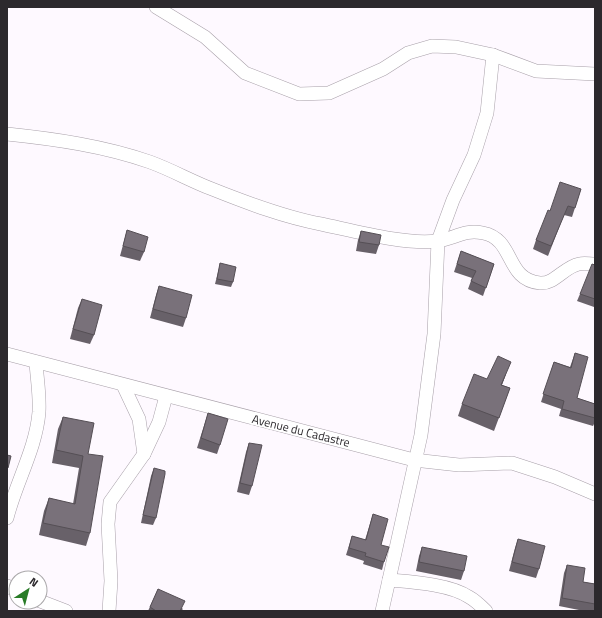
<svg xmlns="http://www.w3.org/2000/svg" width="602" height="618" viewBox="0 0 602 618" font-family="'Titillium Web',sans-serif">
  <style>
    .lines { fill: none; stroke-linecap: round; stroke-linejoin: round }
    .minor-casing { stroke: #a8a0a9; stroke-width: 14 }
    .minor { stroke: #fff; stroke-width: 13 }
    .wall { fill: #686169 }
    .shaded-wall { fill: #554f55 }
    .building { fill: #79717a; stroke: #554f55 }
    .labels { text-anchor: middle; stroke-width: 3.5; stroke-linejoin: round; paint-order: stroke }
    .street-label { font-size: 12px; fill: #2c292d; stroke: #fff }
  </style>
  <rect width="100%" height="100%" fill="#fef9ff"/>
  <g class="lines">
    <g class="minor-casing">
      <g id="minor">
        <path d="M156,7L205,37L245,73L299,94L329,93L383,69L408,53L432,46L456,47L493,55L536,71L595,74"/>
        <path d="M7,134C55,139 104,146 150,162C172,170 191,181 212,189C247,203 284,217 321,224C354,231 405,245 437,241C455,239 463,229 483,233C515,239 505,280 540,283C555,284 564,267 579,264C584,263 590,264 595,264"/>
        <path d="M7,354L414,460L459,465L512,463L555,477L595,494"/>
        <path d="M123,385L139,419L144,454"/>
        <path d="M7,518C16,482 36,449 39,412C40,395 37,379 36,362"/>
        <path d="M389,580L421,435L434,334L438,241L453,200L474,155L487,113L493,55"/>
        <path d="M7,586L16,590"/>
        <path d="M40,601L66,611"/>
        <path d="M109,611L111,581L108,524L110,502L144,454L159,422L166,396"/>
        <path d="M382,611L389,580C412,582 450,584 469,597C475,600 481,606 486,611"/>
      </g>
    </g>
    <use href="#minor" class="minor"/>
  </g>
  <g class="wall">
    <path d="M581,189L572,217L564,215L548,256L533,249L536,240L550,211Z"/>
    <path d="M127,230L144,252L140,261L120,256Z"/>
    <path d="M361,231L379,245L376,254L356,251L358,240Z"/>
    <path d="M461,251L494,264L483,296L468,289L472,278L454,272Z"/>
    <path d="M220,263L233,282L231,287L215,284L219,268Z"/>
    <path d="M595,265V303L594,307L577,301L580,294Z"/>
    <path d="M159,286L186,318L183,327L150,318L156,295Z"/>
    <path d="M82,299L94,335L90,344L70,339L78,308Z"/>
    <path d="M575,353L577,398L595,404V422L593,426L559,416L561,409L541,402L554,362L570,367Z"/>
    <path d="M506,374L502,385L510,388L494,431L458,416L462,404L487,379Z"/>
    <path d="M208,413L220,445L217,454L197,448Z"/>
    <path d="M63,417L88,454L90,533L86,546L39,535L44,511L49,498L73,504L79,468L52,463L58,429Z"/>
    <path d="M249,443L252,486L249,495L237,492L246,452Z"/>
    <path d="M154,468L156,518L153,525L141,523L151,476Z"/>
    <path d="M373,514L381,545L384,562L382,570L363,564L364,561L346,555L352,536L365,540Z"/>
    <path d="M518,539L539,569L536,578L509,571L515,548Z"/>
    <path d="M422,547L464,571L461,580L416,571L419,556Z"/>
    <path d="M567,565L583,582L595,584V611H584L559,606L564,573Z"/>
    <path d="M158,589L183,609L181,611H148Z"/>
  </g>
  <path class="shaded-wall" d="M511,362L506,374L497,397L501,385Z"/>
  <g class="building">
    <path d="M560,182L581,189L575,208L568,206L551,246L536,240L548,210L550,211Z"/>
    <path d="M127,230L148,237L144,252L123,246Z"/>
    <path d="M361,231L381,235L379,245L359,242Z"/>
    <path d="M461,251L494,264L486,288L471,281L476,271L457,264Z"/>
    <path d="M220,263L236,267L233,282L217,279Z"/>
    <path d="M592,264L595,265V299L580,294Z"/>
    <path d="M159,286L192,295L186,318L153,309Z"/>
    <path d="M82,299L102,305L94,335L73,329Z"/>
    <path d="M575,353L588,357L577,398L595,404V418L562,409L564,401L543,394L554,362L571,368Z"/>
    <path d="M498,356L511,362L501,385L510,388L499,418L462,404L474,374L487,379Z"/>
    <path d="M208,413L228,419L220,445L201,438Z"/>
    <path d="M63,417L94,423L88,454L103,456L90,533L43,523L49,498L75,504L83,456L56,450Z"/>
    <path d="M249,443L262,445L252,486L240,483Z"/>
    <path d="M7,455L11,456L8,468H7Z"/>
    <path d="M154,468L165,471V474L156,518L143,515Z"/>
    <path d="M373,514L388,519L381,545L389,547L384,562L365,556L366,553L349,548L352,536L366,540Z"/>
    <path d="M518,539L545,546L539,569L512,562Z"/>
    <path d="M422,547L467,556L464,571L419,562Z"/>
    <path d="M567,565L585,568L583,582L595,584V604L562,598Z"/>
    <path d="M158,589L185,601L180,611H156L150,607Z"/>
  </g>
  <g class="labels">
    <g class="street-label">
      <text transform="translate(301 431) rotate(14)" y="4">Avenue du Cadastre</text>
    </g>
  </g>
  <rect width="602" height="618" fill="none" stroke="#2c292d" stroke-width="16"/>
  <g transform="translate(28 590) rotate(36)"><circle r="19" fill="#ffffff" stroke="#aba9ab"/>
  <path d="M0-3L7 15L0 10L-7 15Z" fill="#297c27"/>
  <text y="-6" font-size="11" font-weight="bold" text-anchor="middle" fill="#2c292d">N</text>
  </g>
</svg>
